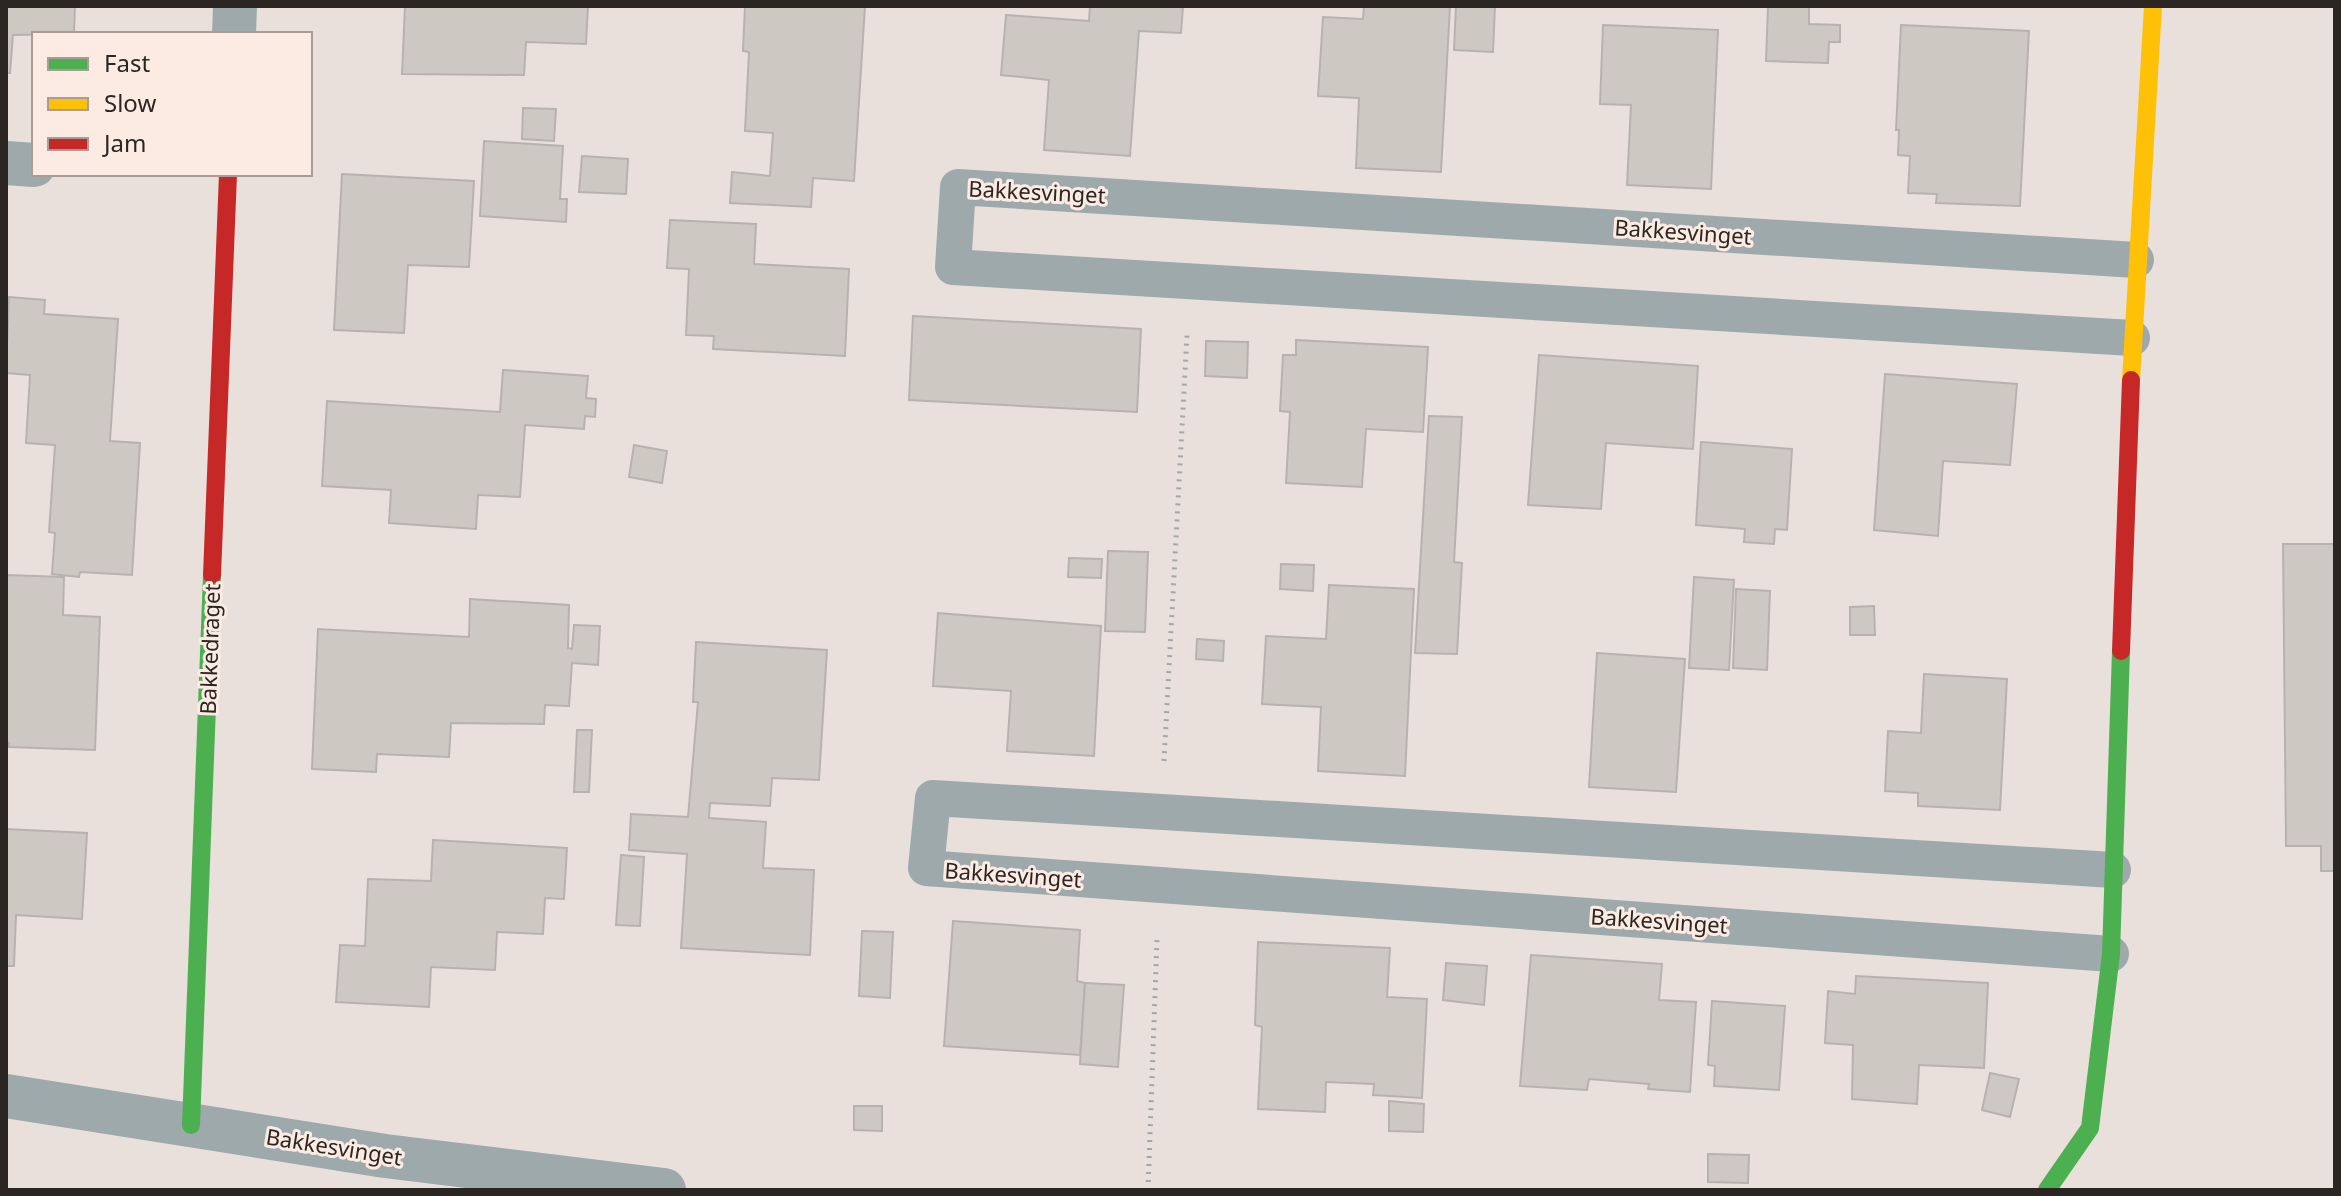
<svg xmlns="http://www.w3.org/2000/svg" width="2341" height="1196" viewBox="0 0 2341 1196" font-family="'Noto Sans',sans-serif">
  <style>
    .building { fill: #cec8c3; stroke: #b8b2ae; stroke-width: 2 }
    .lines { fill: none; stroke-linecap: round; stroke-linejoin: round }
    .path { stroke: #a3a7a8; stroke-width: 5; stroke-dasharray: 2 6; stroke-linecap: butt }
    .lane { stroke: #9ea9ac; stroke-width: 36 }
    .street { stroke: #9ea9ac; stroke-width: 44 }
    .fast { stroke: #4caf50; stroke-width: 18 }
    .slow { stroke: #ffc107; stroke-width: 18 }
    .jam { stroke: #c62828; stroke-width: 18 }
    .labels { text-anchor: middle; stroke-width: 6; stroke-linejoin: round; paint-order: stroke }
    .street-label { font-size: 22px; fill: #2c2623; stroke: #fcebe3 }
  </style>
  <rect width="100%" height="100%" fill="#e9e0dc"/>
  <g class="building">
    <path d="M6,6H75L74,34L13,35L10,73H6Z"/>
    <path d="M405,6H588L586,44L526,42L524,75L402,74Z"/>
    <path d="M745,6H865L854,181L813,178L811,207L730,203L732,172L770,176L773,133L745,131L749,52L743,51Z"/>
    <path d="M1090,6H1183L1181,33L1139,31L1130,156L1044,150L1049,80L1001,75L1006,15L1089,21Z"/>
    <path d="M1364,6H1450L1441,172L1356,168L1359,98L1318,96L1323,17L1363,19Z"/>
    <path d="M1456,6H1495L1493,52L1454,50Z"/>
    <path d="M1768,6H1809V24L1840,25V42H1829L1828,63L1766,61Z"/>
    <path d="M1603,25L1718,30L1711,189L1627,185L1631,105L1600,104Z"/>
    <path d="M1901,25L2029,31L2020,206L1936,203L1937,194L1908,193L1910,156L1898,155L1899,130H1896Z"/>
    <path d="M523,108L556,109L554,141L522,139Z"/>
    <path d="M484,141L563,146L560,199H567L566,222L480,216Z"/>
    <path d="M582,156L628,159L626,194L579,192Z"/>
    <path d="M342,174L474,181L469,267L408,265L404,333L334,330Z"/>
    <path d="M670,220L756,224L754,264L849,269L845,356L713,349L714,336L686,335L689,269L667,268Z"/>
    <path d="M9,297L45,300L44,314L118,319L110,441L140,443L132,575L80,572L79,577L52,574L55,533L49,532L55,445L26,443L30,375L6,373Z"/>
    <path d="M913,316L1141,329L1137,412L909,400Z"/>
    <path d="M1296,340L1428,347L1423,432L1366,429L1362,487L1286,483L1290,412L1280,411L1283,355H1296Z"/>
    <path d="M1206,341L1248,342L1247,378L1205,376Z"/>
    <path d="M1539,355L1698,366L1693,449L1606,443L1601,509L1528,505Z"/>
    <path d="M503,370L588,376L586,398L596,399L595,417L585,416L584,429L525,425L520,497L478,495L476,529L389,523L391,490L322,486L327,401L500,412Z"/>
    <path d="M1885,374L2017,384L2010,465L1943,461L1938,536L1874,530Z"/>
    <path d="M1429,416L1462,417L1454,562L1462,563L1457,654L1415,653Z"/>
    <path d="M1701,442L1792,449L1787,530L1775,529L1774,544L1744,542L1745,529L1696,525Z"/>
    <path d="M634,445L667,451L662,483L629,477Z"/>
    <path d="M2283,544H2335V871H2321V846H2286Z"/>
    <path d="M1108,551L1148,552L1145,632L1105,631Z"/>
    <path d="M1069,558L1102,559L1101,578L1068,577Z"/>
    <path d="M1281,564L1314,565L1313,591L1280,589Z"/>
    <path d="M6,575L64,577L63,615L100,617L95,750L9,747V743L6,742Z"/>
    <path d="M1694,577L1734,580L1729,670L1689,668Z"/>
    <path d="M1329,585L1414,589L1405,776L1318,771L1321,707L1262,704L1266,636L1326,639Z"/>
    <path d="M1736,589L1770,591L1767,670L1733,668Z"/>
    <path d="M470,599L569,605L568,648L572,649L574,625L600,626L598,665L572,663L569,706L545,705L544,724L451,723L449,757L377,754L376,772L312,769L318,629L469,637Z"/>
    <path d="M1874,606L1875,635H1850V607Z"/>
    <path d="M938,613L1101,626L1094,756L1007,751L1011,691L933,686Z"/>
    <path d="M1197,639L1224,641L1223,661L1196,659Z"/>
    <path d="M696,642L827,650L819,780L772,778L770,806L710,803L709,818L766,822L763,868L814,870L810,955L681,948L687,854L629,850L631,814L688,817L698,702H693Z"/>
    <path d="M1597,653L1685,659L1676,792L1589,787Z"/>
    <path d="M1924,674L2007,679L2000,810L1918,806V793L1885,791L1888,731L1921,733Z"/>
    <path d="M577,730H592L589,792H574Z"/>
    <path d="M6,829L87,833L82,919L16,915L14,966H6Z"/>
    <path d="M433,840L567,848L564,899L545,898L543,934L497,932L495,970L431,967L429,1007L336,1002L340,945L365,946L368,879L431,881Z"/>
    <path d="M621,855L644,857L640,926L616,925Z"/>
    <path d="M953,921L1080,930L1077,981L1085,983L1080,1055L944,1046Z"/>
    <path d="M862,931L893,932L890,998L859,996Z"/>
    <path d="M1258,942L1390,948L1387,997L1427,999L1422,1098L1373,1095L1374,1084L1326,1082L1325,1112L1258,1109L1262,1027L1255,1025Z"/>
    <path d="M1531,955L1662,964L1659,1000L1696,1002L1690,1092L1648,1089L1649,1084L1589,1079L1587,1090L1520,1086Z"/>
    <path d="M1446,963L1487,966L1484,1005L1443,1000Z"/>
    <path d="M1856,976L1988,983L1984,1068L1919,1065L1917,1104L1852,1099L1853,1045L1825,1043L1828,991L1855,994Z"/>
    <path d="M1085,983L1124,985L1118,1067L1080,1064Z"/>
    <path d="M1712,1001L1785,1006L1779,1090L1714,1086L1715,1066L1708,1065Z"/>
    <path d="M1990,1073L2019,1079L2010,1117L1982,1110Z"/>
    <path d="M1389,1101L1424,1104L1423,1132L1389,1131Z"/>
    <path d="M854,1106H882V1131L854,1130Z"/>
    <path d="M1708,1154L1749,1155L1748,1183L1708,1182Z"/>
  </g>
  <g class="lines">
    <g class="path">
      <path d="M1164,761L1187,335"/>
      <path d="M1148,1190L1157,939"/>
    </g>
    <g class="lane">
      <path d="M2132,338L953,267L958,187L2136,260"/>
      <path d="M2111,954L926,868L933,798L2113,870"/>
    </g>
    <g class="street">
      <path d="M234,34L235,6"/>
      <path d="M6,163L34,165"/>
      <path d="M6,1096L385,1156L664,1190"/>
    </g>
    <g class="fast">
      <path d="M191,1125L212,575"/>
      <path d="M2047,1190L2090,1128L2111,954L2121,651"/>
    </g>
    <path class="slow" d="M2131,380L2153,6"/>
    <g class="jam">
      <path d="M212,575L228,174"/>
      <path d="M2121,651L2131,380"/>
    </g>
  </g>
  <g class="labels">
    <g class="street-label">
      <text transform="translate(1037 192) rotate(3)" y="8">Bakkesvinget</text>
      <text transform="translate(1683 232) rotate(4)" y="8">Bakkesvinget</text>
      <text transform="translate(210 649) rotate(-88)" y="8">Bakkedraget</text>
      <text transform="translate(1013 875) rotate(4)" y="8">Bakkesvinget</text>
      <text transform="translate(1659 921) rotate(4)" y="8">Bakkesvinget</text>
      <text transform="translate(334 1147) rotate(9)" y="8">Bakkesvinget</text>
    </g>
  </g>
  <rect width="2341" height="1196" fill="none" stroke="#2c2623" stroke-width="16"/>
  <rect x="32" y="32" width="280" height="144" fill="#fcebe3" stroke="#a99c96" stroke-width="2"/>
  <rect x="48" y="58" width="40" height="12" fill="#4caf50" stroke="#a99c96" stroke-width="2"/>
  <text x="104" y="72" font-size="24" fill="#2c2623">Fast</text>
  <rect x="48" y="98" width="40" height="12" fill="#ffc107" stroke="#a99c96" stroke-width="2"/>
  <text x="104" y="112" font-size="24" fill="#2c2623">Slow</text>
  <rect x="48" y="138" width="40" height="12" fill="#c62828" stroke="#a99c96" stroke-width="2"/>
  <text x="104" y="152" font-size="24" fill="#2c2623">Jam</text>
</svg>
